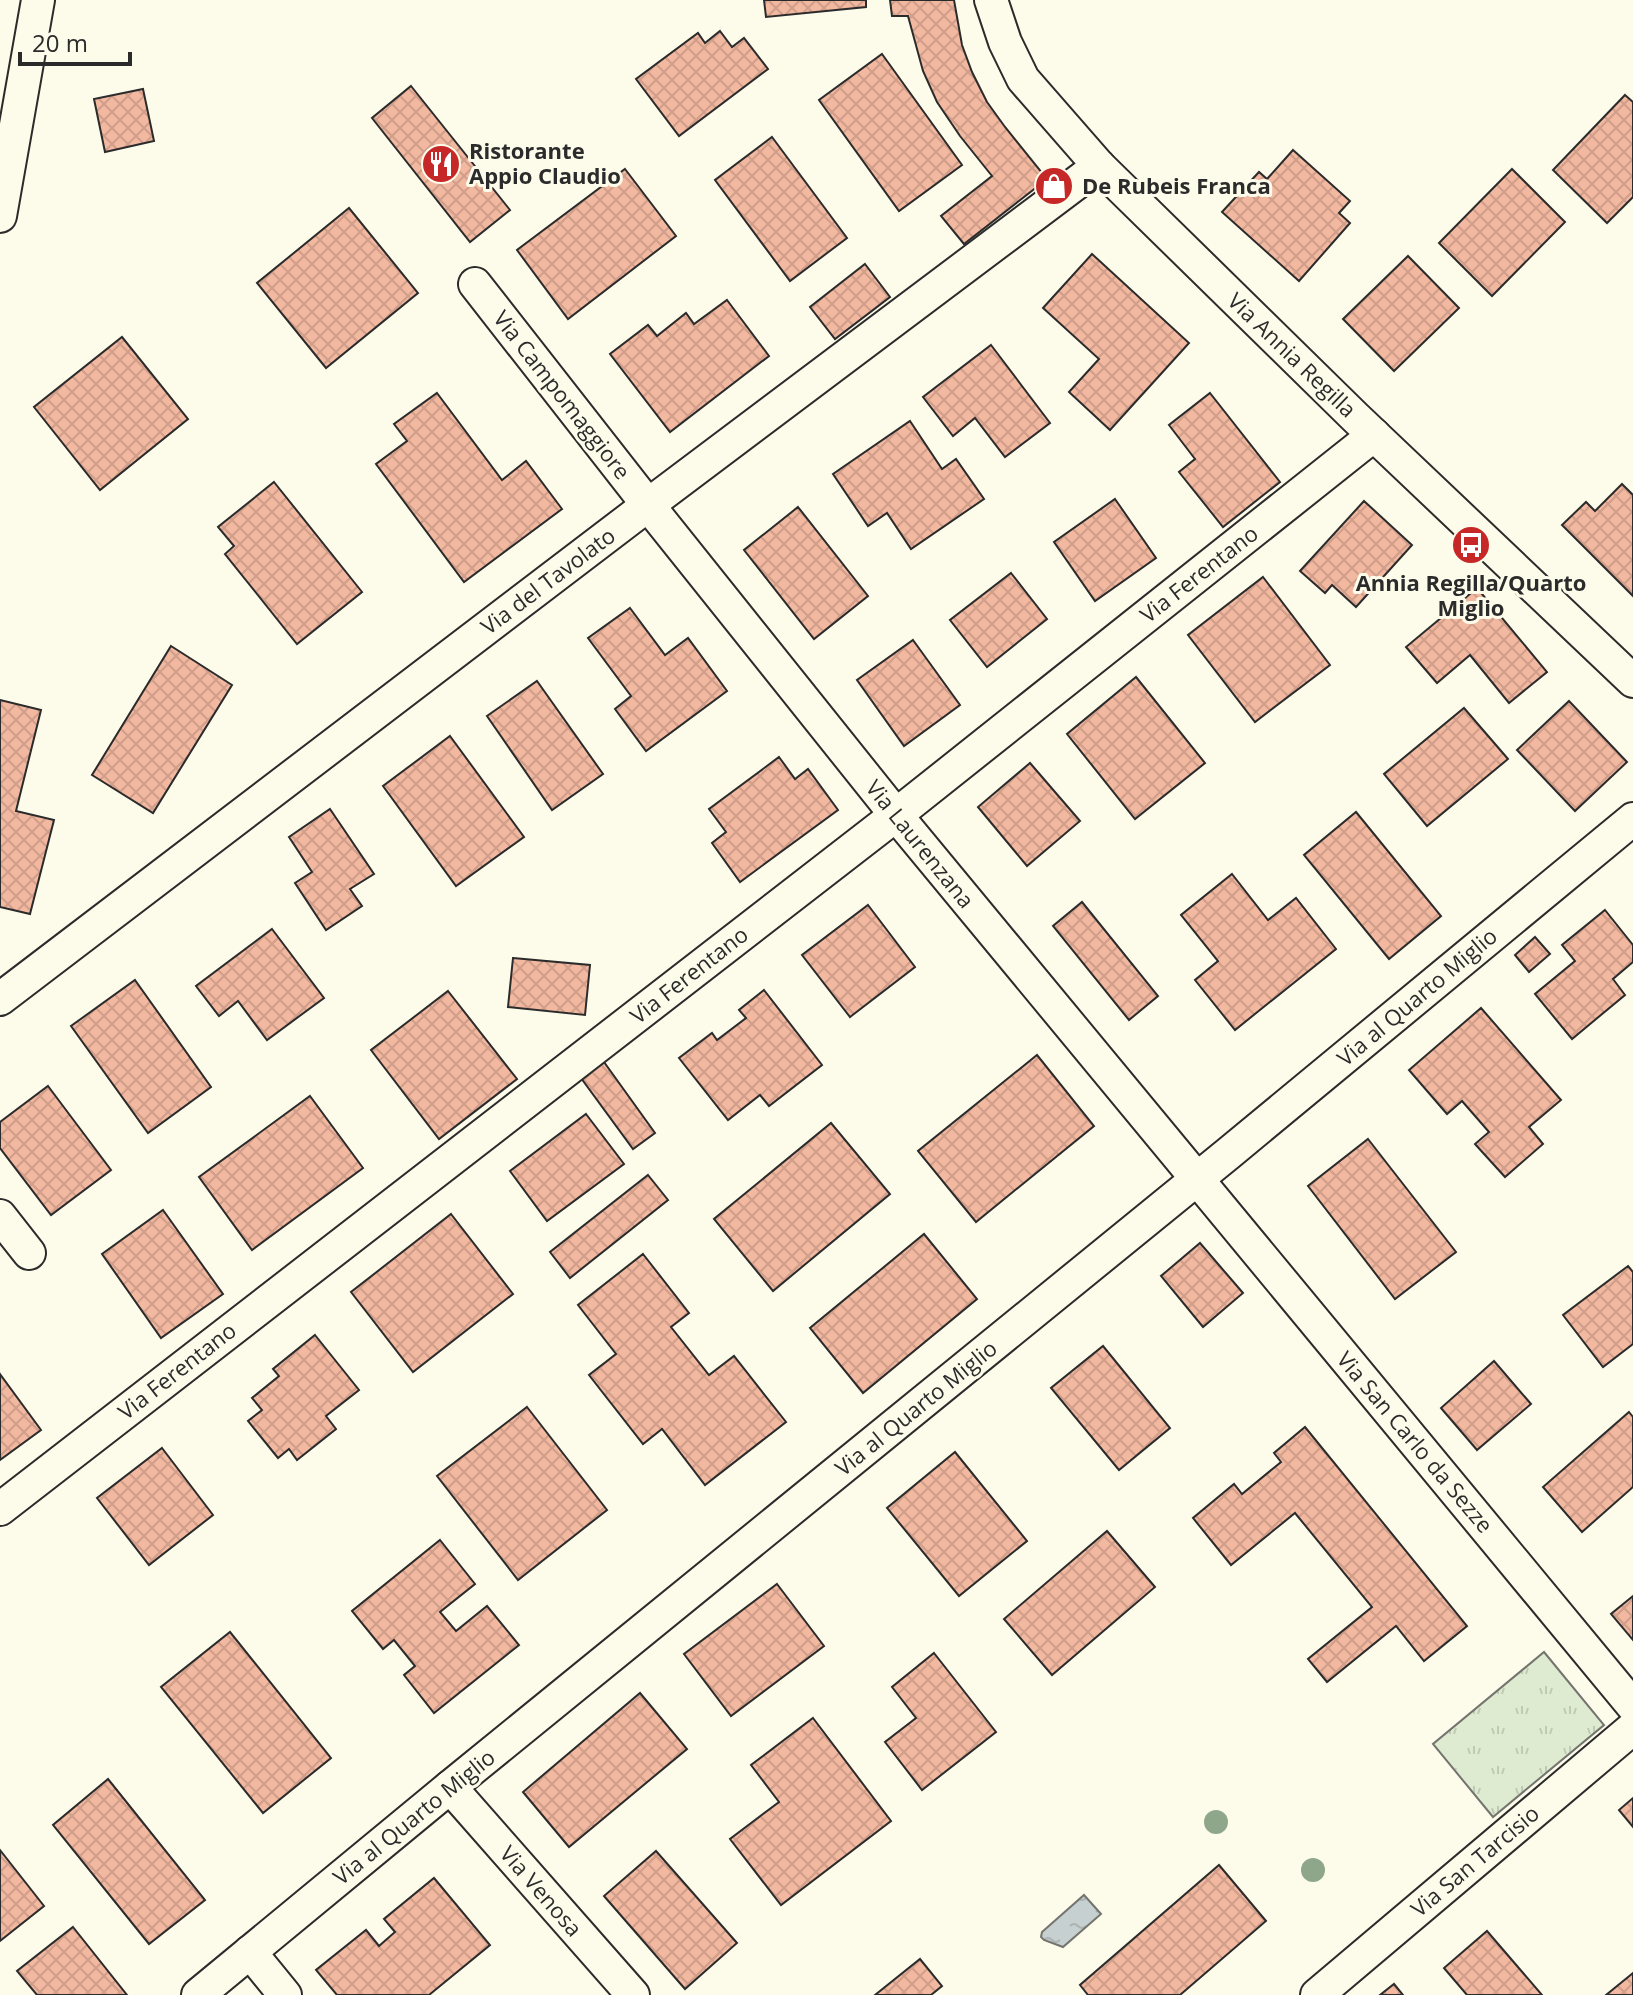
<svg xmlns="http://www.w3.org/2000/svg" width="1633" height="1995" viewBox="0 0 1633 1995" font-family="'Open Sans',sans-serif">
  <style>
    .grass { fill: url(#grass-tufts); stroke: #74746e; stroke-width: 2 }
    .water { fill: url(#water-ripples); stroke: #74746e; stroke-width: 2 }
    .building { fill: url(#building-cross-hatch); stroke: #2b2b2b; stroke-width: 2 }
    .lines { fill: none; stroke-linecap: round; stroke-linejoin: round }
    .street-casing { stroke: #2b2b2b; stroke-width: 36 }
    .street { stroke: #fdfbea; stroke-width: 32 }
    .tree { fill: #8ea78a }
    .labels { text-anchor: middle; stroke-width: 6; stroke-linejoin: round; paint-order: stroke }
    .poi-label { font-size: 22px; font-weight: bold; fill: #2b2b2b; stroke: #fdfbea; text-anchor: start }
    .street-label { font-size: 22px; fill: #2b2b2b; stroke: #fdfbea }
  </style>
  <defs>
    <pattern id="grass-tufts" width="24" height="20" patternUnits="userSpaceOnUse" patternTransform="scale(2)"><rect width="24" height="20" fill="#deebd1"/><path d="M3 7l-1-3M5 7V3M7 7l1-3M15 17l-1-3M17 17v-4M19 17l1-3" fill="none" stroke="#bfcab4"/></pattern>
    <pattern id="water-ripples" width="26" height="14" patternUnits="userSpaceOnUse" patternTransform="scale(2)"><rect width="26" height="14" fill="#c7d0d0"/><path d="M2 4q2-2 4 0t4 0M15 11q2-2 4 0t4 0" fill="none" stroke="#abb3b3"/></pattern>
    <pattern id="building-cross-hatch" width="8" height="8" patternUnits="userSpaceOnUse" patternTransform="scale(2)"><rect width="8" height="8" fill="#f2b8a0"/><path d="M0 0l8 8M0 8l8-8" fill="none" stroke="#d09e8a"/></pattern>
  </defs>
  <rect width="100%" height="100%" fill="#fdfbea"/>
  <path class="grass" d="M1544,1652L1604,1725L1493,1817L1433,1744Z"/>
  <path class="water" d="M1084,1895L1101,1914L1063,1947L1044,1940L1041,1937L1042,1932Z"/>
  <g class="building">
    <path d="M764,0H866V7L766,17Z"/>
    <path d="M890,0H954L962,45L972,72L987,102L1005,127L1047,179L964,244L941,216L992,176L960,136L937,102L923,71L908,16H892Z"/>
    <path d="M720,31L732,47L744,38L768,69L679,136L636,79L698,33L705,43Z"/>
    <path d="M882,54L962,165L899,211L819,100Z"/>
    <path d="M411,86L510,210L470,242L372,118Z"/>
    <path d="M143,89L154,141L105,152L94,99Z"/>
    <path d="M1625,95L1633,102V197L1607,223L1553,170Z"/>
    <path d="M772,137L847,238L790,281L715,180Z"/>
    <path d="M1293,150L1350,201L1339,213L1350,223L1299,281L1222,212L1259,172L1267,179Z"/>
    <path d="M625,169L676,236L568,319L517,250Z"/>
    <path d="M1512,169L1565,222L1492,296L1439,243Z"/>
    <path d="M349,208L418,293L326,368L257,283Z"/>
    <path d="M1092,254L1189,343L1110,430L1069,392L1099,359L1043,308Z"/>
    <path d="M1408,256L1459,308L1394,371L1343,319Z"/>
    <path d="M865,264L890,297L835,339L810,307Z"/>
    <path d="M727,300L769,356L670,432L610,354L648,325L657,336L686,313L694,324Z"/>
    <path d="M122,337L188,419L100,490L34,407Z"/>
    <path d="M991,345L1050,423L1005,457L975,418L953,436L923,397Z"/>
    <path d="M437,393L502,480L526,461L562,509L464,582L376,464L407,441L394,424Z"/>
    <path d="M1210,393L1280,482L1223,527L1179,472L1195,459L1169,425Z"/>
    <path d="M910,421L942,469L956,459L984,499L911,549L887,513L868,526L833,474Z"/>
    <path d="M274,482L362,592L297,644L225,554L234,546L218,527Z"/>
    <path d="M1622,484L1633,495V596L1562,525L1586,502L1595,511Z"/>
    <path d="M1115,499L1156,558L1095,601L1054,542Z"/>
    <path d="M1364,501L1412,545L1356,607L1332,585L1325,593L1300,571Z"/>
    <path d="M798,507L868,596L814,639L744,550Z"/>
    <path d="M1011,573L1047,619L987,667L950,620Z"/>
    <path d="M1263,577L1330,665L1255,722L1188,635Z"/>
    <path d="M1477,588L1547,672L1509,703L1470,655L1437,683L1406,647Z"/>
    <path d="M630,608L665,655L688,638L727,691L646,751L615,709L631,696L588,638Z"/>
    <path d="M913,640L960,705L904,746L857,680Z"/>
    <path d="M171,646L232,685L153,813L92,775Z"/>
    <path d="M1136,677L1205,763L1135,819L1067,734Z"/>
    <path d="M537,681L603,774L552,810L487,716Z"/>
    <path d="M0,700L41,710L16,811L54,820L30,914L0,907Z"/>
    <path d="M1569,701L1627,762L1575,811L1517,750Z"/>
    <path d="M1464,708L1508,759L1427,826L1384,774Z"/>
    <path d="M450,736L524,837L456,886L383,786Z"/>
    <path d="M779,757L795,779L808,769L838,810L740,882L712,843L726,832L709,809Z"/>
    <path d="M1030,763L1080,821L1027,866L978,807Z"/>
    <path d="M330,809L374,874L350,889L362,906L326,930L295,883L312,872L289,837Z"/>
    <path d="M1356,812L1441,916L1389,959L1304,855Z"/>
    <path d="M1232,874L1268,920L1296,898L1336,949L1235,1030L1195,980L1218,961L1181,915Z"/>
    <path d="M1082,902L1158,996L1129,1020L1053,926Z"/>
    <path d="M868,905L915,967L850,1017L802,955Z"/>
    <path d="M1605,910L1633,945V962L1613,979L1625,995L1572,1039L1535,994L1575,961L1562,945Z"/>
    <path d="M272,929L324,998L267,1040L238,1001L219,1016L196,986Z"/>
    <path d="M1535,937L1550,954L1529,972L1515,955Z"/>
    <path d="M513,958L590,965L585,1015L508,1007Z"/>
    <path d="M135,980L211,1087L148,1133L71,1026Z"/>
    <path d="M764,990L822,1065L769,1106L760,1095L728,1120L679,1058L712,1033L717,1040L746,1018L739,1010Z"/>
    <path d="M448,991L517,1079L439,1139L371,1050Z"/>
    <path d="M1481,1008L1561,1100L1529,1127L1543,1144L1505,1177L1475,1144L1489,1132L1462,1101L1447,1114L1409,1070Z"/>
    <path d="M1037,1055L1094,1126L976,1222L918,1151Z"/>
    <path d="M604,1062L655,1133L633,1149L581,1078Z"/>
    <path d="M48,1086L111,1170L51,1215L0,1148V1122Z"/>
    <path d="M310,1096L363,1168L252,1250L199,1177Z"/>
    <path d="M586,1114L624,1164L547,1221L510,1171Z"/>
    <path d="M831,1123L890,1194L773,1291L714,1219Z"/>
    <path d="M1368,1139L1456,1252L1395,1299L1308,1186Z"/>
    <path d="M648,1175L668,1200L570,1278L550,1252Z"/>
    <path d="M163,1210L223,1294L161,1338L102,1254Z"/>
    <path d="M451,1214L513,1294L413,1372L351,1292Z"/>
    <path d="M924,1234L977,1299L863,1393L810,1328Z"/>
    <path d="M1200,1243L1243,1293L1203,1327L1161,1276Z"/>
    <path d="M643,1254L689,1313L671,1327L709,1375L734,1356L786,1422L705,1485L662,1429L643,1444L589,1375L616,1354L578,1305Z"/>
    <path d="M1628,1266L1633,1272V1344L1603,1367L1563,1315Z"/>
    <path d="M315,1335L359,1390L326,1416L336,1429L297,1460L289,1449L278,1458L248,1421L262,1410L252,1398L279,1376L273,1369Z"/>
    <path d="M1103,1346L1170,1428L1119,1470L1051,1388Z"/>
    <path d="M1494,1361L1531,1404L1477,1450L1441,1408Z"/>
    <path d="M0,1374L41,1430L0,1460Z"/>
    <path d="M527,1407L607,1510L518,1580L437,1476Z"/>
    <path d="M1629,1412L1633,1417V1487L1582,1532L1543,1487Z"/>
    <path d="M1305,1427L1467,1626L1424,1661L1396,1626L1327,1682L1308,1659L1372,1607L1295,1513L1231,1565L1193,1518L1234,1484L1242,1494L1281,1462L1274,1453Z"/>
    <path d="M162,1448L213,1515L149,1565L97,1498Z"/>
    <path d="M955,1452L1027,1541L959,1596L887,1508Z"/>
    <path d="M1107,1531L1155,1587L1052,1675L1004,1619Z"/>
    <path d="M440,1540L475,1584L440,1612L456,1631L487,1606L519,1645L434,1713L404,1675L415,1666L394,1640L383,1649L352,1611Z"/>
    <path d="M777,1584L824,1646L731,1716L684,1654Z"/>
    <path d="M1633,1596V1640L1611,1614Z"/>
    <path d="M230,1632L331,1758L263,1813L161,1687Z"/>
    <path d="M934,1653L996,1732L922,1790L885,1742L916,1718L892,1687Z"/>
    <path d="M640,1693L687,1749L569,1847L523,1792Z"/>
    <path d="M813,1718L891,1821L781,1905L730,1839L779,1802L751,1765Z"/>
    <path d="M108,1779L205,1900L149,1944L53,1825Z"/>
    <path d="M1633,1798V1827L1619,1810Z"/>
    <path d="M0,1850L44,1906L0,1941Z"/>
    <path d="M656,1851L737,1943L685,1989L604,1896Z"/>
    <path d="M1219,1865L1266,1921L1180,1995H1088L1080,1985Z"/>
    <path d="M434,1878L490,1945L429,1995H337L316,1970L366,1930L379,1946L395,1932L384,1919Z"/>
    <path d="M73,1927L127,1995H37L17,1971Z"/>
    <path d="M1487,1931L1542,1995H1467L1444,1968Z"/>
    <path d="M920,1959L942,1986L931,1995H875Z"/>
    <path d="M1633,1973V1995H1606Z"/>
    <path d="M1394,1984L1403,1995H1380Z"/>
  </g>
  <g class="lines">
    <g class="street-casing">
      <g id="street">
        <path d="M991,0L1005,42L1023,79L1099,166L1355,417L1633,681"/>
        <path d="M0,216L38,0"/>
        <path d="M475,284L648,505L896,815L1633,1706"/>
        <path d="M0,999L648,505L1099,166"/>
        <path d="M0,1216L29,1253"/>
        <path d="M0,1509L896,815L1374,435"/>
        <path d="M450,1787L633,1995"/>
        <path d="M250,1952L285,1995"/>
        <path d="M198,1995L450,1787L1229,1153L1633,819"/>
        <path d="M1317,1995L1633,1728"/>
      </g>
    </g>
    <use href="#street" class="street"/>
  </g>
  <g class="tree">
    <circle cx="1216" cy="1822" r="12"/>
    <circle cx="1313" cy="1870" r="12"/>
  </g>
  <defs>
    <g id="restaurant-disc" transform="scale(2)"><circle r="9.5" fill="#c62828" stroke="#fdfbea"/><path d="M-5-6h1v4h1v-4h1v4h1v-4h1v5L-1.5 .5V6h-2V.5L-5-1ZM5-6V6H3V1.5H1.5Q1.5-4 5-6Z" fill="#fff"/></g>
    <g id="shop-disc" transform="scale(2)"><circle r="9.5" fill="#c62828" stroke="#fdfbea"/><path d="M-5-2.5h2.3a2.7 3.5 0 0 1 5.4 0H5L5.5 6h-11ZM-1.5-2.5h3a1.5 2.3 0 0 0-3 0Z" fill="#fff"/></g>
    <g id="bus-disc" transform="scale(2)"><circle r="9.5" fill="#c62828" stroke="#fdfbea"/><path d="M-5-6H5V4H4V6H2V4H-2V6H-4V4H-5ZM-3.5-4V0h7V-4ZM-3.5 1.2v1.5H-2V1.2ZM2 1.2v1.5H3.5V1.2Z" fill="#fff"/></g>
  </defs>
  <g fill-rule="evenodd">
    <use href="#restaurant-disc" x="441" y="164"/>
    <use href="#shop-disc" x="1054" y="186"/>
    <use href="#bus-disc" x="1471" y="545"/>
  </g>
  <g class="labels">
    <g class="poi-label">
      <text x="469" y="159">Ristorante<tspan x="469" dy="25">Appio Claudio</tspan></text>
      <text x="1082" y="194">De Rubeis Franca</text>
      <text x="1471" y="591" text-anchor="middle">Annia Regilla/Quarto<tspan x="1471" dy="25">Miglio</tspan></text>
    </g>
    <g class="street-label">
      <text transform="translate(1292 355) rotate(44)" y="8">Via Annia Regilla</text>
      <text transform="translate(562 395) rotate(52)" y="8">Via Campomaggiore</text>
      <text transform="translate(1199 574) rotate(-38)" y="8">Via Ferentano</text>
      <text transform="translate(548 581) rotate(-37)" y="8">Via del Tavolato</text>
      <text transform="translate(920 844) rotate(51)" y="8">Via Laurenzana</text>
      <text transform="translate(689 975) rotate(-38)" y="8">Via Ferentano</text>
      <text transform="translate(1417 997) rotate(-40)" y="8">Via al Quarto Miglio</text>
      <text transform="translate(177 1371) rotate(-38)" y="8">Via Ferentano</text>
      <text transform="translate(916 1408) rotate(-39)" y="8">Via al Quarto Miglio</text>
      <text transform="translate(1415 1442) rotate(50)" y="8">Via San Carlo da Sezze</text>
      <text transform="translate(414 1817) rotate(-39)" y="8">Via al Quarto Miglio</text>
      <text transform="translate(1475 1861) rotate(-40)" y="8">Via San Tarcisio</text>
      <text transform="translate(541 1891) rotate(49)" y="8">Via Venosa</text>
    </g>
  </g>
  <path d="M20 52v12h110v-12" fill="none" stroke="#2b2b2b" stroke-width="4"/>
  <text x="32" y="52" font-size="24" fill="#2b2b2b" stroke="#fdfbea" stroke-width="6" paint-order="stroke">20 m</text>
</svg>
